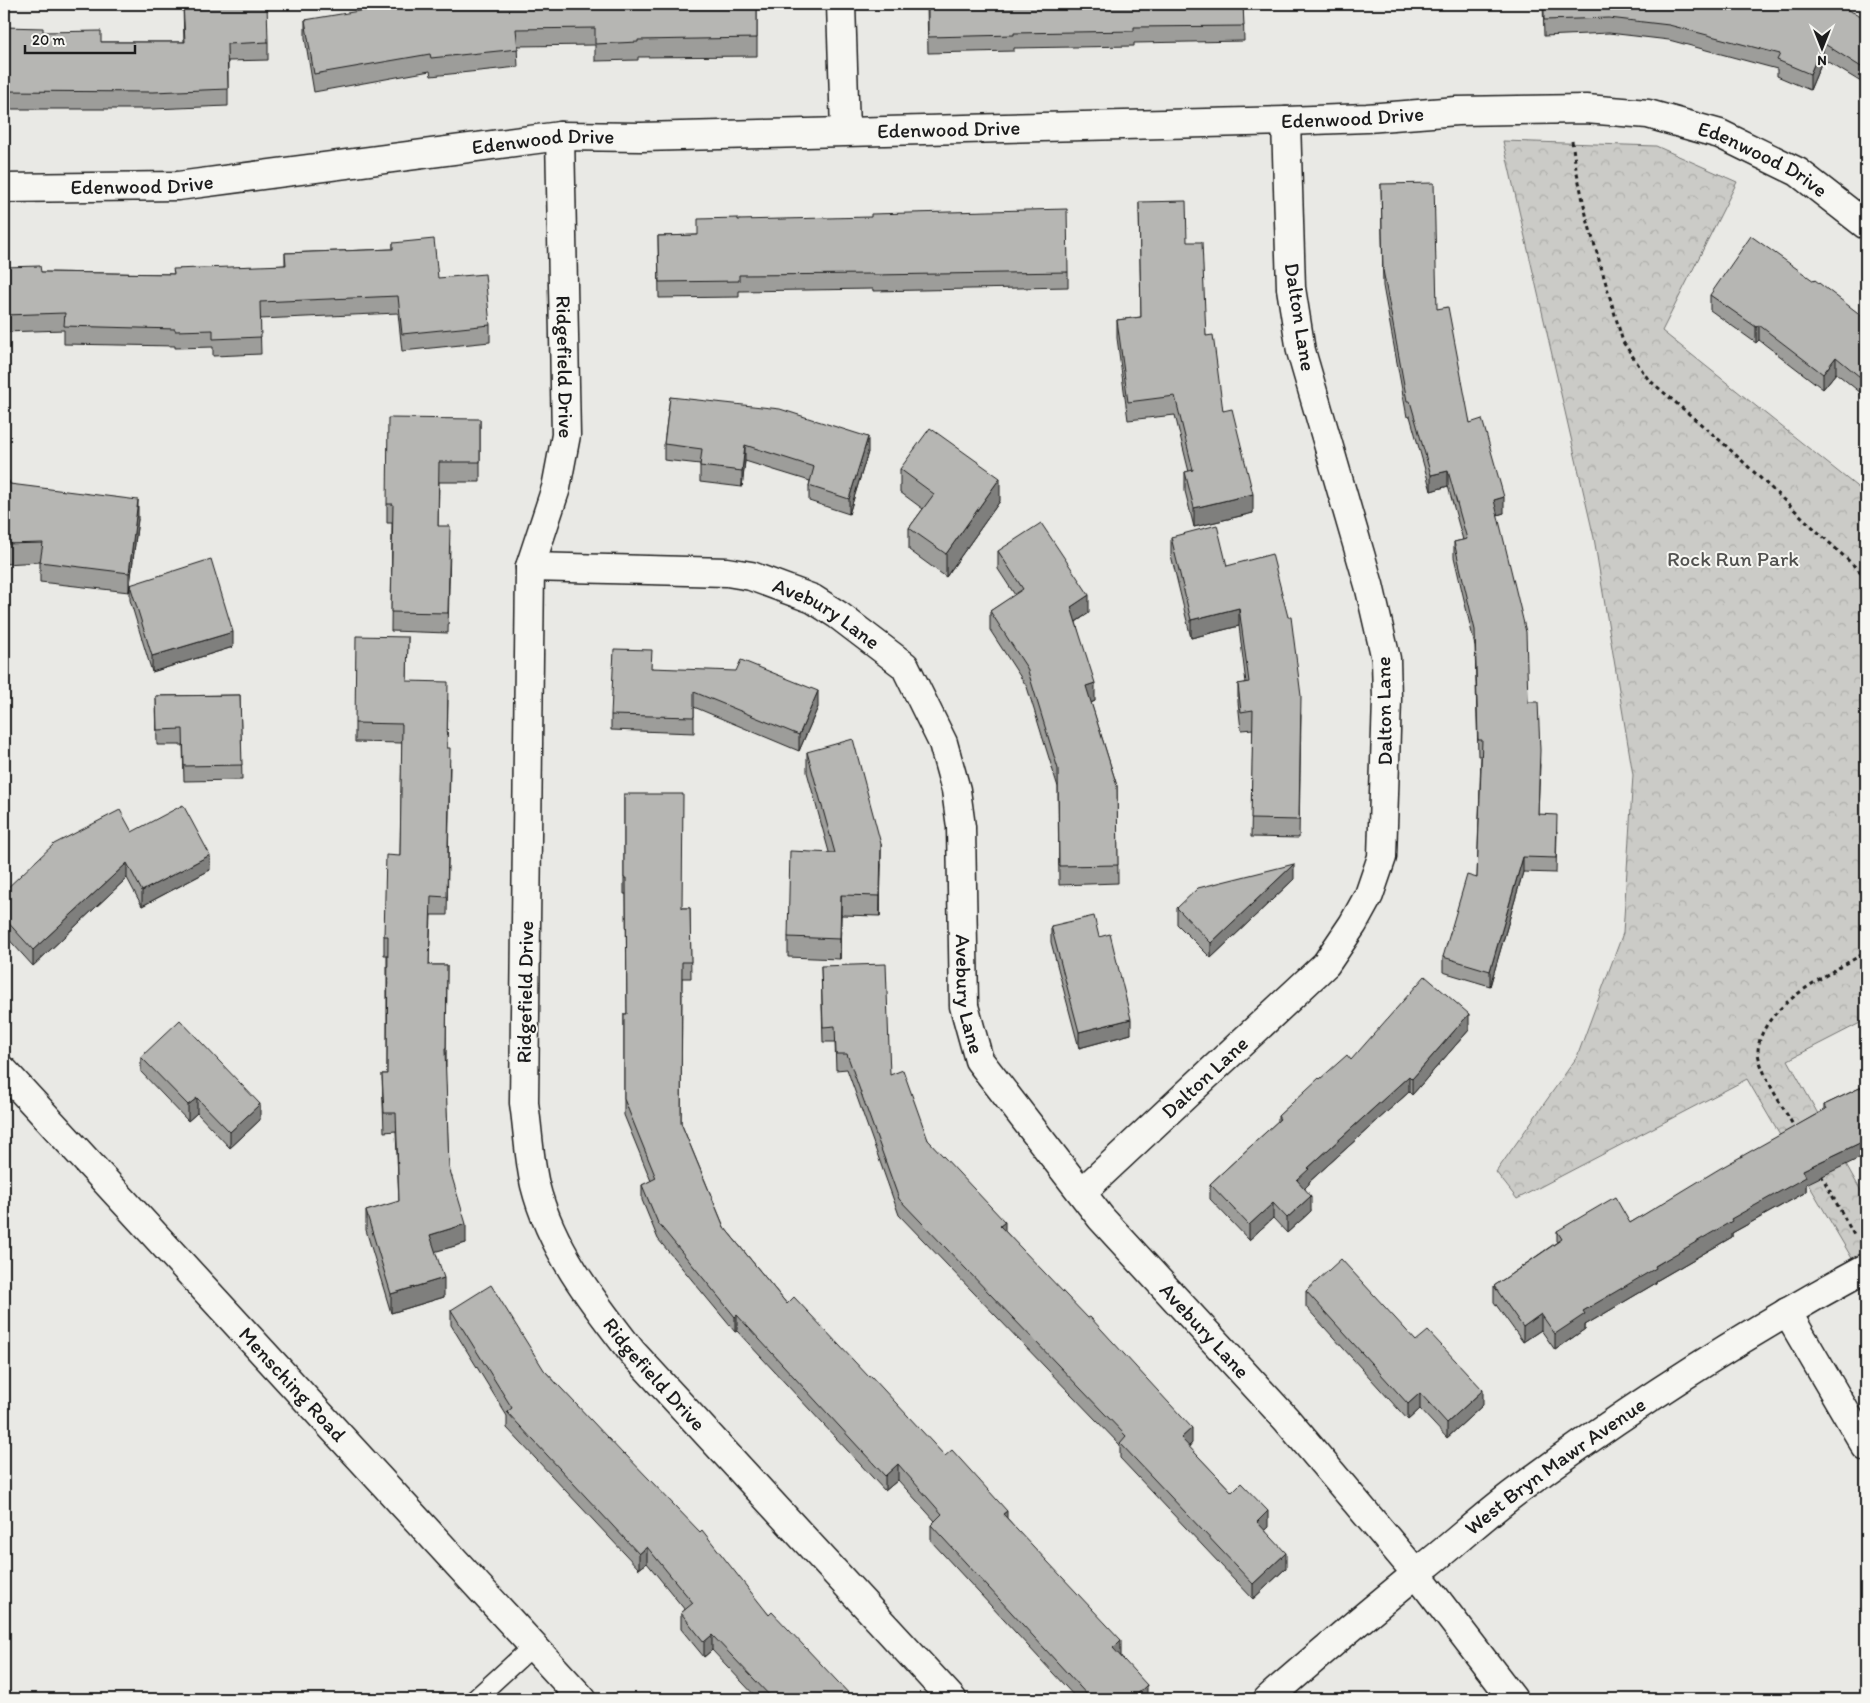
<svg xmlns="http://www.w3.org/2000/svg" width="1870" height="1703" viewBox="0 0 1870 1703" font-family="Itim,sans-serif">
  <style>
    .forest { fill: url(#forest-crowns); stroke: #747472 }
    .lines { fill: none; stroke-linecap: round; stroke-linejoin: round }
    .lane-casing { stroke: #1c1c1c; stroke-width: 21 }
    .street-casing { stroke: #1c1c1c; stroke-width: 31 }
    .secondary-casing { stroke: #1c1c1c; stroke-width: 31 }
    .path { stroke: #1c1c1c; stroke-width: 3; stroke-dasharray: 4 4; stroke-linecap: butt }
    .lane { stroke: #f6f6f2; stroke-width: 18 }
    .street { stroke: #f6f6f2; stroke-width: 28 }
    .secondary { stroke: #f6f6f2; stroke-width: 28 }
    .wall { fill: #9d9d9a; stroke: #1c1c1c }
    .shaded-wall { fill: #7f7f7d; stroke: #1c1c1c }
    .building { fill: #b6b6b3; stroke: #1c1c1c }
    .labels { text-anchor: middle; stroke-width: 4; stroke-linejoin: round; paint-order: stroke }
    .street-label { font-size: 21px; fill: #1c1c1c; stroke: #f6f6f2 }
    .park-label { font-size: 21px; fill: #51514f; stroke: #f6f6f2 }
  </style>
  <defs>
    <pattern id="forest-crowns" width="20" height="18" patternUnits="userSpaceOnUse" patternTransform="scale(1.25)"><rect width="20" height="18" fill="#cbcbc7"/><path d="M2 6a3 3 0 1 1 6 0M12 15a3 3 0 1 1 6 0" fill="none" stroke="#aeaeaa"/></pattern>
  </defs>
  <rect width="100%" height="100%" fill="#e9e9e5"/>
  <filter id="ink" filterUnits="userSpaceOnUse"><feTurbulence type="fractalNoise" baseFrequency=".02" numOctaves="2"/><feDisplacementMap in="SourceGraphic" scale="10" xChannelSelector="R" yChannelSelector="G"/><feConvolveMatrix kernelMatrix="1 2 1 2 8 2 1 2 1" color-interpolation-filters="sRGB"/></filter>
  <g filter="url(#ink)">
    <path class="forest" d="M1503,141L1656,146L1737,182L1662,331L1866,494V1020L1788,1060L1866,1200V1268L1860,1272L1747,1079L1517,1199L1496,1172L1577,1057L1623,933L1633,775L1594,538Z"/>
    <g class="lines">
      <g class="lane-casing">
        <path id="lane" d="M475,1699L533,1646"/>
      </g>
      <g class="street-casing">
        <g id="street">
          <path d="M841,4L845,131"/>
          <path id="s1" d="M560,136L566,435L556,488L530,567L524,1103C528,1130 529,1159 535,1185C551,1249 593,1302 632,1352L952,1699"/>
          <path id="s2" d="M4,188L178,186L560,136L641,137L1286,121L1367,118L1457,111L1586,109L1648,114L1720,134L1798,172L1866,225"/>
          <path id="s3" d="M530,567L727,572L751,576L813,599L838,615L905,666L943,743L956,790L961,827L964,1006L979,1060L1101,1218L1286,1419L1417,1574L1513,1699"/>
          <path id="s4" d="M1082,1192L1326,964L1353,924L1369,895L1382,857L1387,699L1386,659L1369,585L1301,351L1291,288L1286,121"/>
          <path d="M1787,1312L1866,1447"/>
        </g>
      </g>
      <g class="secondary-casing">
        <g id="secondary">
          <path id="s5" d="M4,1071L582,1699"/>
          <path id="s6" d="M1268,1699C1320,1653 1373,1609 1427,1565C1457,1541 1486,1514 1517,1491C1628,1409 1744,1334 1866,1268"/>
        </g>
      </g>
      <g class="path">
        <path d="M1572,141L1576,168L1587,219L1623,342L1648,379L1723,443L1866,577"/>
        <path d="M1796,1130C1786,1112 1758,1070 1758,1051C1760,1005 1832,973 1866,952"/>
        <path d="M1821,1175L1855,1237"/>
      </g>
      <use href="#lane" class="lane"/>
      <use href="#street" class="street"/>
      <use href="#secondary" class="secondary"/>
    </g>
    <g class="wall">
      <path d="M183,4L268,42V60L228,61V106L153,109H4V27L43,32L101,42H184Z"/>
      <path d="M757,4V56L638,57V60L595,61V45L517,46L518,67L431,76L430,71L314,92L305,38V20Z"/>
      <path d="M927,4H1243L1244,41L1134,43V46L1014,48V51L928,53Z"/>
      <path d="M1543,4H1783L1799,8L1866,18V85L1823,59L1810,90L1777,76V69L1669,40L1609,33L1544,36Z"/>
      <path d="M1381,184L1437,309L1470,423L1504,513L1497,515L1528,702L1540,765L1538,814L1557,831L1556,873L1523,872L1490,986L1443,972V957L1477,878L1481,756H1478L1475,646L1454,557V542L1463,540L1448,486L1431,491L1410,416L1407,417L1383,286Z"/>
      <path d="M1139,202L1187,242L1206,336L1223,411L1253,513L1194,527L1185,491V472H1189L1175,415L1128,420L1117,338V320L1141,317Z"/>
      <path d="M738,220L1068,272V287L873,291V289L739,291V297L659,298L658,236L698,235Z"/>
      <path d="M393,243L438,278L490,325V342L402,351L398,313L260,319L261,354L213,356V347L175,348V346L64,344V330L4,332V267L41,272L173,274L285,265V253L393,249Z"/>
      <path d="M1710,295L1866,319V397L1836,373L1823,389L1759,340L1756,343L1710,310Z"/>
      <path d="M670,397L868,452L849,514L809,501V486L810,481L745,461L742,487L700,482V464L664,460V444Z"/>
      <path d="M480,419V482H439L438,526L450,546L448,633L391,631L392,523H387V504Z"/>
      <path d="M900,469L1000,501L946,577L909,550V528L923,509L900,492Z"/>
      <path d="M4,481L10,484L138,519L130,585L233,647L152,672L130,600V588L129,592L40,582V562L4,564Z"/>
      <path d="M1171,537L1227,566L1301,715L1299,838L1251,837L1253,729L1241,730L1238,702V684L1246,683L1239,626L1191,638L1171,555Z"/>
      <path d="M998,551L1089,613L1076,622L1095,701L1091,703L1117,786L1118,883L1059,885L1058,787L1027,687L990,630V611L1015,595L998,569Z"/>
      <path d="M408,637L407,681L448,700L447,748L450,767L447,915H431L429,965H447L446,1067H445L449,1167L466,1243L435,1251L444,1297L391,1313L366,1230V1211L399,1202L396,1131L384,1132L382,1074H387V955H384V936L400,856L402,743L355,742V723Z"/>
      <path d="M652,668L818,707L799,751L694,707V733L611,730V715Z"/>
      <path d="M240,695L242,780L184,781L183,745H157L156,696Z"/>
      <path d="M807,752L881,864L880,916L841,915L840,959L788,957V937L829,852L807,772Z"/>
      <path d="M624,794L682,908H690L691,978H682L681,1123L724,1227L787,1304L945,1456L1007,1518L1121,1655V1656L1147,1699H1077L931,1541V1525L935,1521L898,1480L885,1491L737,1331L735,1332L658,1239L642,1200V1185L651,1181L624,1115V1014H627L626,894H624Z"/>
      <path d="M132,832L210,870L142,906L127,878L33,966L4,934V891Z"/>
      <path d="M1294,879L1211,958L1177,924V908Z"/>
      <path d="M1051,926L1099,937L1131,1034L1079,1048L1051,942Z"/>
      <path d="M821,966L890,1075L928,1140L1005,1231L1192,1443L1189,1447L1232,1492L1268,1527L1265,1530L1286,1568L1253,1599L1120,1458V1445L899,1215L847,1069L836,1070L835,1042H823Z"/>
      <path d="M1469,1030L1412,1095L1409,1092L1309,1182V1184L1305,1188L1311,1211L1287,1233L1273,1218L1249,1240L1210,1199V1184L1278,1121V1116L1320,1079L1351,1060Z"/>
      <path d="M141,1057L260,1120L230,1148L197,1113L188,1121L141,1072Z"/>
      <path d="M1866,1085L1806,1184V1192L1732,1233V1237L1656,1281V1283L1585,1325V1329L1555,1350L1541,1330L1523,1342L1494,1302V1286L1557,1242V1231L1630,1223L1824,1110V1105Z"/>
      <path d="M1306,1291L1416,1341L1483,1405L1447,1438L1420,1409L1408,1420L1306,1307Z"/>
      <path d="M451,1310L544,1370L769,1615L854,1699H758L712,1650L704,1657L681,1629V1613L685,1610L647,1563L639,1569L507,1428V1416L451,1325Z"/>
    </g>
    <g class="shaded-wall">
      <path d="M1823,43V59L1810,90V74Z"/>
      <path d="M1759,325V340L1756,343V327Z"/>
      <path d="M1836,357V373L1823,389V374Z"/>
      <path d="M868,437V452L849,514V499Z"/>
      <path d="M745,445V461L742,487V471Z"/>
      <path d="M1448,471V486L1431,491V475Z"/>
      <path d="M1000,478V501L946,577V554Z"/>
      <path d="M1253,494V513L1194,527V508Z"/>
      <path d="M1504,497V513L1494,516V500Z"/>
      <path d="M138,500V519L129,592V573Z"/>
      <path d="M1089,595V613L1071,625V607Z"/>
      <path d="M1239,608V626L1191,638V620Z"/>
      <path d="M233,632V647L152,672V656Z"/>
      <path d="M1095,683V701L1086,705V686Z"/>
      <path d="M818,691V707L799,751V735Z"/>
      <path d="M881,844V864L880,916V896Z"/>
      <path d="M210,855V870L142,906V891Z"/>
      <path d="M1523,857V872L1490,986V971Z"/>
      <path d="M127,863V878L33,966V950Z"/>
      <path d="M1294,864V879L1211,958V943Z"/>
      <path d="M841,895V915L840,959V939Z"/>
      <path d="M1469,1014V1030L1412,1095V1079Z"/>
      <path d="M1131,1019V1034L1079,1048V1032Z"/>
      <path d="M1409,1076V1092L1309,1182V1184L1297,1196V1180L1308,1168Z"/>
      <path d="M197,1098V1113L188,1121V1105Z"/>
      <path d="M260,1104V1120L230,1148V1132Z"/>
      <path d="M1866,1140V1155L1806,1184V1192L1732,1233V1237L1656,1281V1283L1585,1325V1329L1555,1350V1334L1583,1311L1731,1219L1803,1170Z"/>
      <path d="M1311,1196V1211L1287,1233V1218Z"/>
      <path d="M1273,1203V1218L1249,1240V1225Z"/>
      <path d="M1005,1222V1237L1000,1226Z"/>
      <path d="M466,1224V1243L430,1253V1235Z"/>
      <path d="M444,1278V1297L391,1313V1294Z"/>
      <path d="M1541,1314V1330L1523,1342V1327Z"/>
      <path d="M737,1315V1331L735,1332V1317Z"/>
      <path d="M1483,1390V1405L1447,1438V1423Z"/>
      <path d="M1420,1393V1409L1408,1420V1404Z"/>
      <path d="M1192,1428V1443L1181,1454V1438Z"/>
      <path d="M898,1464V1480L885,1491V1476Z"/>
      <path d="M1007,1511V1526L1003,1514Z"/>
      <path d="M1268,1511V1527L1257,1537V1522Z"/>
      <path d="M647,1547V1563L639,1569V1554Z"/>
      <path d="M1286,1553V1568L1253,1599V1584Z"/>
      <path d="M712,1635V1650L704,1657V1642Z"/>
      <path d="M1121,1640V1655L1113,1663V1648Z"/>
      <path d="M1147,1685V1699H1132Z"/>
    </g>
    <g class="building">
      <path d="M183,4H267L268,42L227,44L228,89L153,92L4,91V27L43,28V32L101,31V42H185Z"/>
      <path d="M401,4H757V38L638,40V42L595,44V28L516,29L518,49L431,58L430,54L314,74L305,20Z"/>
      <path d="M928,4H1243L1244,26L1134,27V31L1014,33V35L928,37Z"/>
      <path d="M1544,4H1783L1799,8L1801,4H1834L1866,18V70L1823,43L1810,74L1777,60L1780,54L1669,25L1609,18L1544,20Z"/>
      <path d="M1434,183L1437,309L1448,307L1470,423L1482,419L1504,497L1494,500L1526,632L1528,702H1538L1540,750L1538,814L1557,815L1556,858L1523,857L1490,971L1443,957L1467,875L1477,878L1482,740H1478L1475,630L1454,542L1467,539L1448,471L1431,475L1410,401H1407L1383,270L1381,184Z"/>
      <path d="M1186,201L1187,242H1202L1206,336L1213,335L1223,411L1232,409L1253,494L1194,508L1185,472L1193,470L1175,396L1128,402L1117,320L1141,317L1139,202Z"/>
      <path d="M1067,209L1068,272L873,275V274L739,275V281L659,282L658,236L698,235V219L738,218V220L871,217V214Z"/>
      <path d="M1751,236L1814,281L1815,280L1866,319V382L1836,357L1823,374L1759,325L1756,327L1710,295Z"/>
      <path d="M434,239L438,278L485,274L490,325L402,334L398,296L260,302L261,337L213,339V330L175,331V329L64,326L65,313L4,315V267L40,266L41,272L174,274L173,269L286,265L285,253L393,249V243Z"/>
      <path d="M670,397L780,409L868,437L849,499L809,486L814,467L745,445L742,471L700,466L702,449L664,444Z"/>
      <path d="M388,418L480,419V462H439L438,526H450L448,613L391,612L393,504H387Z"/>
      <path d="M930,428L1000,478L946,554L909,528L934,494L900,469Z"/>
      <path d="M4,481H9L10,484L138,500L129,573L40,562L43,543L4,544Z"/>
      <path d="M1041,523L1089,595L1071,607L1095,683L1086,686L1117,786L1118,865L1059,866L1058,769L1027,668L990,611L1023,589L998,551Z"/>
      <path d="M1217,525L1227,566L1272,554L1288,617H1291L1301,696L1299,820L1251,819L1253,710L1241,712L1238,684L1249,682L1239,608L1191,620L1171,537Z"/>
      <path d="M211,559L233,632L152,656L130,585Z"/>
      <path d="M356,636L408,637L407,681L448,682L447,748H450L447,897L431,896L429,965H447L446,1049H445L449,1167L466,1224L430,1235L444,1278L391,1294L366,1211L399,1201L396,1113H384L382,1074H387L388,936H384L386,855L400,856L402,724L355,723Z"/>
      <path d="M614,649L652,650L651,668L736,671L741,660L818,691L799,735L694,692V717L611,715Z"/>
      <path d="M240,695L242,765L184,766L183,729L157,730L156,696Z"/>
      <path d="M853,739L881,844L880,896L841,895L840,939L788,937L790,851L835,853L807,752Z"/>
      <path d="M624,794H683L682,908H690L691,962H682L681,1123L724,1227L787,1304L794,1297L869,1377L871,1376L945,1456L952,1450L1007,1511L1003,1514L1121,1640L1113,1648L1147,1685L1132,1699H1091L931,1525L942,1514L898,1464L885,1476L737,1315L735,1317L658,1223L642,1185L656,1178L624,1099V1014H627L626,878H624Z"/>
      <path d="M183,805L210,855L142,891L127,863L33,950L4,918V891L54,844L120,810L132,832Z"/>
      <path d="M1294,864L1211,943L1177,908L1198,888Z"/>
      <path d="M1094,916L1099,937L1110,934L1131,1019L1079,1032L1051,926Z"/>
      <path d="M886,964L890,1075L903,1070L928,1140L1005,1222L1000,1226L1088,1318L1090,1317L1192,1428L1181,1438L1232,1492L1241,1483L1268,1511L1257,1522L1286,1553L1253,1584L1120,1443L1126,1436L899,1199L847,1054H836L835,1026L823,1027L821,966Z"/>
      <path d="M1425,976L1469,1014L1412,1079L1409,1076L1308,1168L1309,1169L1297,1180L1311,1196L1287,1218L1273,1203L1249,1225L1210,1184L1280,1119L1278,1116L1319,1078L1320,1079L1347,1055L1351,1060Z"/>
      <path d="M180,1020L260,1104L230,1132L197,1098L188,1105L141,1057Z"/>
      <path d="M1866,1085V1140L1803,1170L1806,1177L1731,1219L1732,1221L1655,1266L1656,1268L1583,1311L1585,1314L1555,1334L1541,1314L1523,1327L1494,1286L1562,1239L1557,1231L1615,1197L1630,1223L1719,1169L1826,1109L1824,1105Z"/>
      <path d="M1341,1259L1416,1341L1428,1331L1483,1390L1447,1423L1420,1393L1408,1404L1306,1291Z"/>
      <path d="M491,1285L544,1370L623,1454L624,1453L700,1532L702,1530L769,1615L772,1612L854,1699H773L712,1635L704,1642L681,1613L693,1603L647,1547L639,1554L507,1412L512,1408L451,1310Z"/>
    </g>
  </g>
  <g class="labels">
    <g class="street-label">
      <text dy="7" stroke="none"><textPath href="#s2" startOffset="1352">Edenwood Drive</textPath></text>
      <text dy="7" stroke="none"><textPath href="#s2" startOffset="948">Edenwood Drive</textPath></text>
      <text dy="7" stroke="none"><textPath href="#s2" startOffset="542">Edenwood Drive</textPath></text>
      <text dy="7" stroke="none"><textPath href="#s2" startOffset="1772">Edenwood Drive</textPath></text>
      <text dy="7" stroke="none"><textPath href="#s2" startOffset="138">Edenwood Drive</textPath></text>
      <text transform="translate(1300 317) rotate(81)" y="7">Dalton Lane</text>
      <text dy="7" stroke="none"><textPath href="#s1" startOffset="231">Ridgefield Drive</textPath></text>
      <text dy="7" stroke="none"><textPath href="#s3" startOffset="306">Avebury Lane</textPath></text>
      <text transform="translate(1384 711) rotate(-91)" y="7">Dalton Lane</text>
      <text transform="translate(525 992) rotate(-89)" y="7">Ridgefield Drive</text>
      <text dy="7" stroke="none"><textPath href="#s3" startOffset="741">Avebury Lane</textPath></text>
      <text dy="7" stroke="none"><textPath href="#s4" startOffset="168">Dalton Lane</textPath></text>
      <text dy="7" stroke="none"><textPath href="#s3" startOffset="1161">Avebury Lane</textPath></text>
      <text dy="7" stroke="none"><textPath href="#s1" startOffset="1281">Ridgefield Drive</textPath></text>
      <text dy="7" stroke="none"><textPath href="#s5" startOffset="426">Mensching Road</textPath></text>
      <text dy="7" stroke="none"><textPath href="#s6" startOffset="370">West Bryn Mawr Avenue</textPath></text>
    </g>
    <g class="park-label">
      <text x="1733" y="566">Rock Run Park</text>
    </g>
  </g>
  <rect width="1870" height="1703" fill="none" stroke="#f6f6f2" stroke-width="20"/>
  <rect x="10" y="10" width="1850" height="1683" fill="none" stroke="#1c1c1c" stroke-width="2" filter="url(#ink)"/>
  <g transform="translate(1822 48) rotate(180)" stroke="#f6f6f2" stroke-width="4" paint-order="stroke">
  <path d="M0-4L9 19L0 12L-9 19Z" fill="#1c1c1c"/>
  <text y="-8" font-size="14" font-weight="bold" text-anchor="middle" fill="#1c1c1c">N</text>
  </g>
  <path d="M25 45v8h110v-8" fill="none" stroke="#1c1c1c" stroke-width="2.5"/>
  <text x="32" y="45" font-size="15" fill="#1c1c1c" stroke="#f6f6f2" stroke-width="4" paint-order="stroke">20 m</text>
</svg>
